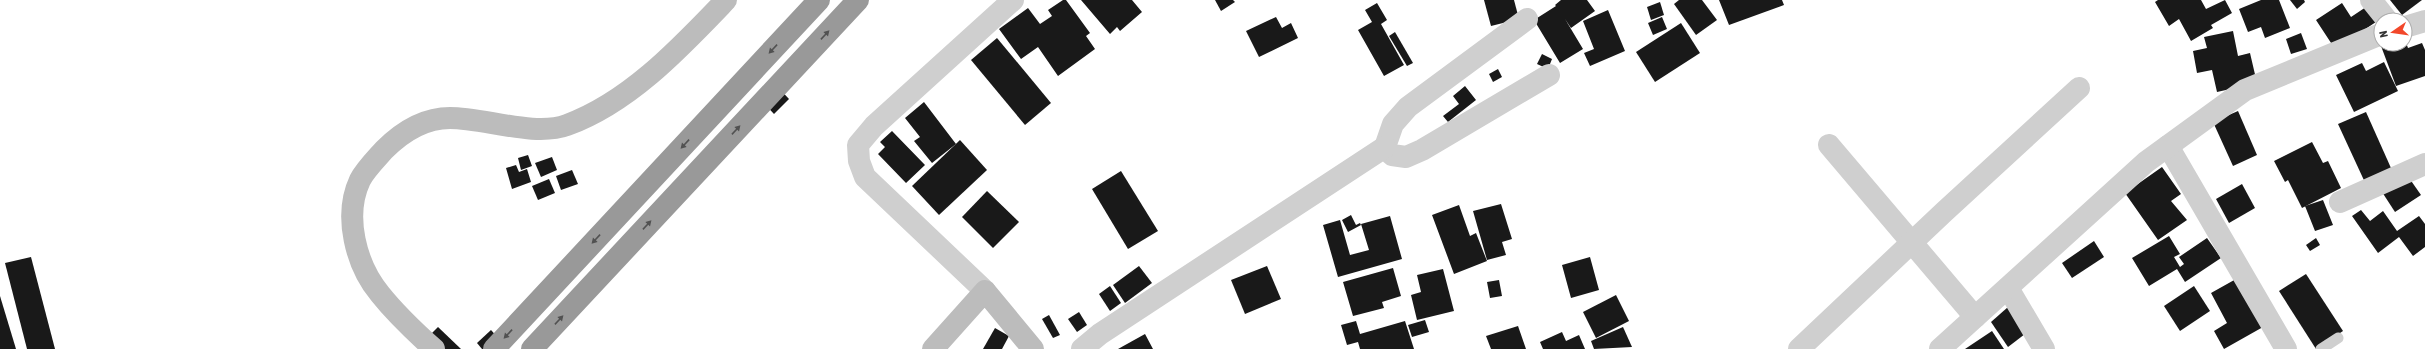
<svg xmlns="http://www.w3.org/2000/svg" width="2425" height="349" viewBox="0 0 2425 349" font-family="'Asap Condensed',sans-serif">
  <style>
    .building { fill: #191919 }
    .lines { fill: none; stroke-linecap: round; stroke-linejoin: round }
    .lane { stroke: #cfcfcf; stroke-width: 11 }
    .street { stroke: #cfcfcf; stroke-width: 22 }
    .secondary { stroke: #bcbcbc; stroke-width: 22 }
    .highway { stroke: #999; stroke-width: 22 }
    .oneway { fill: #515151 }
  </style>
  <rect width="100%" height="100%" fill="#fff"/>
  <g class="building">
    <path d="M1063,0H1066L1090,33L1086,36L1095,49L1058,76L1038,47L1021,59L999,29L1028,8L1040,24L1052,16L1048,10Z"/>
    <path d="M1081,0H1132L1142,12L1120,31L1117,27L1110,34Z"/>
    <path d="M1215,0H1233L1235,2L1221,11Z"/>
    <path d="M1484,0H1514L1519,19L1491,26Z"/>
    <path d="M1561,0H1587L1595,11L1571,28L1565,19L1583,49L1560,63L1534,20L1556,6L1555,5Z"/>
    <path d="M1679,0H1702L1717,20L1696,35L1674,4Z"/>
    <path d="M1719,0H1782L1784,5L1729,25Z"/>
    <path d="M2158,0H2201L2206,9L2225,0L2232,13L2211,25L2213,28L2191,41L2179,19L2169,26L2155,2Z"/>
    <path d="M2261,0H2279L2290,28L2265,38L2261,27L2248,32L2239,9Z"/>
    <path d="M2290,0H2304L2305,2L2297,9Z"/>
    <path d="M2390,0H2422L2402,15Z"/>
    <path d="M1660,2L1664,15L1651,20L1647,7Z"/>
    <path d="M1377,3L1387,20L1381,24L1404,65L1384,76L1358,30L1372,22L1365,10Z"/>
    <path d="M2342,3L2351,17L2366,7L2376,22L2335,49L2316,20Z"/>
    <path d="M1608,10L1625,51L1590,66L1584,53L1594,49L1583,21Z"/>
    <path d="M1276,17L1282,28L1291,23L1298,38L1259,57L1246,31Z"/>
    <path d="M1662,17L1667,29L1653,35L1648,23Z"/>
    <path d="M1681,23L1700,53L1655,82L1636,52Z"/>
    <path d="M2233,31L2238,56L2250,53L2257,83L2217,92L2212,70L2197,73L2193,51L2207,48L2204,37Z"/>
    <path d="M1395,32L1413,63L1407,66L1389,36Z"/>
    <path d="M2301,33L2307,49L2291,54L2286,39Z"/>
    <path d="M997,38L1051,103L1025,125L971,60Z"/>
    <path d="M2405,40L2408,48L2422,43L2425,50V76L2396,86L2381,46L2405,44Z"/>
    <path d="M1542,54L1552,59L1548,69L1537,64Z"/>
    <path d="M2384,62L2398,91L2354,112L2336,75L2362,63L2366,71Z"/>
    <path d="M1498,69L1502,77L1493,82L1489,74Z"/>
    <path d="M772,81L789,99L774,114L757,96Z"/>
    <path d="M1465,86L1476,100L1448,122L1443,116L1459,104L1453,96Z"/>
    <path d="M924,102L956,144L932,163L914,141L920,137L905,118Z"/>
    <path d="M2238,111L2257,155L2233,166L2213,122Z"/>
    <path d="M2366,112L2395,177L2368,189L2338,124Z"/>
    <path d="M892,131L925,165L906,183L878,154L885,147L880,142Z"/>
    <path d="M960,140L987,170L939,215L912,186Z"/>
    <path d="M2312,142L2323,163L2328,161L2341,188L2302,208L2288,180L2285,182L2274,161Z"/>
    <path d="M528,155L532,166L521,170L518,158Z"/>
    <path d="M552,157L557,170L541,177L535,163Z"/>
    <path d="M516,165L519,172L527,169L531,182L512,189L506,168Z"/>
    <path d="M2162,167L2181,194L2171,201L2187,220L2158,240L2125,193Z"/>
    <path d="M572,170L578,184L561,190L556,176Z"/>
    <path d="M1121,171L1158,231L1128,249L1092,189Z"/>
    <path d="M2407,175L2421,195L2395,212L2382,192Z"/>
    <path d="M549,179L555,193L538,200L532,186Z"/>
    <path d="M2242,184L2255,208L2229,223L2216,199Z"/>
    <path d="M987,191L1019,222L993,248L962,217Z"/>
    <path d="M2323,200L2333,225L2315,231L2305,206Z"/>
    <path d="M1501,204L1512,239L1502,242L1506,255L1487,260L1473,211Z"/>
    <path d="M1459,205L1470,236L1476,233L1487,261L1454,274L1432,215Z"/>
    <path d="M2361,210L2370,221L2383,211L2397,231L2419,216L2425,224V247L2413,256L2399,237L2378,253L2352,216Z"/>
    <path d="M1351,215L1356,225L1360,223L1361,225L1348,232L1342,220Z"/>
    <path d="M1390,216L1402,259L1338,277L1323,225L1340,220L1350,255L1369,250L1361,224Z"/>
    <path d="M2169,236L2180,254L2174,257L2180,267L2184,264L2179,257L2207,238L2221,258L2185,282L2177,269L2149,286L2132,258Z"/>
    <path d="M2316,238L2320,245L2310,251L2306,245Z"/>
    <path d="M2094,241L2104,257L2072,278L2062,263Z"/>
    <path d="M31,257L55,349H27L5,263Z"/>
    <path d="M1590,257L1599,290L1571,298L1562,265Z"/>
    <path d="M1139,266L1152,283L1125,303L1113,285Z"/>
    <path d="M1267,266L1281,299L1245,314L1231,280Z"/>
    <path d="M1393,268L1401,296L1382,302L1384,308L1353,316L1343,282Z"/>
    <path d="M1443,269L1454,311L1417,320L1411,295L1421,292L1417,275Z"/>
    <path d="M2306,274L2343,331L2316,349L2279,291Z"/>
    <path d="M2236,279L2263,327L2224,349L2214,331L2227,323L2211,293Z"/>
    <path d="M1499,280L1502,296L1490,298L1487,282Z"/>
    <path d="M1110,286L1121,303L1110,311L1099,294Z"/>
    <path d="M2194,286L2210,311L2180,331L2164,306Z"/>
    <path d="M1616,295L1629,321L1596,338L1583,312Z"/>
    <path d="M0,296L16,349H0Z"/>
    <path d="M2008,307L2025,334L2008,347L1991,322Z"/>
    <path d="M1079,312L1087,325L1077,332L1068,319Z"/>
    <path d="M1049,315L1060,335L1053,338L1042,319Z"/>
    <path d="M1425,320L1429,332L1412,337L1408,325Z"/>
    <path d="M1356,321L1360,334L1405,321L1414,349H1360L1358,342L1347,345L1341,325Z"/>
    <path d="M1518,326L1526,349H1491L1486,336Z"/>
    <path d="M438,327L461,349H428L422,343Z"/>
    <path d="M1623,327L1632,347L1594,349L1591,341Z"/>
    <path d="M995,328L1009,336L1002,349H983Z"/>
    <path d="M491,330L508,349H482L477,343Z"/>
    <path d="M1992,331L2004,349H1965Z"/>
    <path d="M1562,332L1566,341L1579,335L1585,349H1543L1540,342Z"/>
    <path d="M1145,334L1153,349H1118Z"/>
  </g>
  <g class="lines">
    <path class="lane" d="M2321,349L2338,338"/>
    <g class="street">
      <path d="M2371,0L2387,20"/>
      <path d="M1527,19L1408,107L1393,124L1385,147L1392,155L1406,157L1422,150L1549,75"/>
      <path d="M2405,27L2425,21"/>
      <path d="M1829,145L1975,317"/>
      <path d="M2168,146L2286,349"/>
      <path d="M2340,202L2425,164"/>
      <path d="M2008,288L2044,349"/>
      <path d="M985,291L865,177L859,161L858,145L874,126L1013,0"/>
      <path d="M1082,349L1100,334L1385,147"/>
      <path d="M1799,349L1944,212L2079,88"/>
      <path d="M1940,349L2146,162L2245,90L2381,34"/>
    </g>
    <g class="secondary">
      <path d="M434,349C415,332 396,314 380,294C356,265 343,216 360,180C365,170 376,159 384,150C402,132 423,118 450,118C484,118 535,137 567,125C630,102 681,47 726,0"/>
      <path d="M933,349L985,291L1033,349"/>
    </g>
    <g class="highway">
      <path d="M494,349L819,0"/>
      <path d="M532,349L858,0"/>
    </g>
  </g>
  <defs><path id="oneway-solid" d="M-6-.8H1V-3.2L6.5 0L1 3.2V.8H-6Z"/></defs>
  <g class="oneway">
    <use href="#oneway-solid" transform="translate(825 35) rotate(-47)"/>
    <use href="#oneway-solid" transform="translate(773 49) rotate(133)"/>
    <use href="#oneway-solid" transform="translate(736 130) rotate(-47)"/>
    <use href="#oneway-solid" transform="translate(685 144) rotate(133)"/>
    <use href="#oneway-solid" transform="translate(647 225) rotate(-47)"/>
    <use href="#oneway-solid" transform="translate(596 239) rotate(133)"/>
    <use href="#oneway-solid" transform="translate(559 320) rotate(-47)"/>
    <use href="#oneway-solid" transform="translate(508 334) rotate(133)"/>
  </g>
  <g transform="translate(2393 32) rotate(257)"><circle r="19" fill="#ffffff" stroke="#adadad"/>
  <path d="M0-3L7 15L0 10L-7 15Z" fill="#f2482b"/>
  <text y="-6" font-size="11" font-weight="bold" text-anchor="middle" fill="#323232">N</text>
  </g>
</svg>
